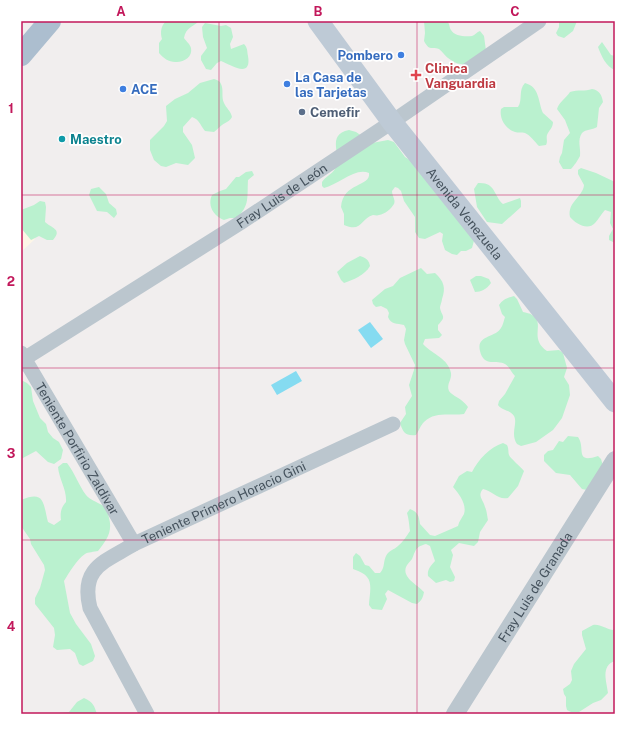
<svg xmlns="http://www.w3.org/2000/svg" width="636" height="735" viewBox="0 0 636 735" font-family="'Public Sans',sans-serif">
  <style>
    .commercial { fill: #fdf6e7 }
    .green { fill: #baf1cf }
    .water { fill: #85dbf1 }
    .lines { fill: none; stroke-linecap: round; stroke-linejoin: round }
    .minor { stroke: #bbc6ce; stroke-width: 15 }
    .tertiary { stroke: #bbc6ce; stroke-width: 18 }
    .secondary { stroke: #becad6; stroke-width: 21 }
    .primary { stroke: #acbecf; stroke-width: 22 }
    .grid { fill: none; stroke: #c2185b; stroke-width: 1; stroke-opacity: 0.55 }
    .shop-dot { fill: #3f7fe0; stroke: #fff; stroke-width: 1.5 }
    .health-dot { fill: #e0444e; stroke: #fff; stroke-width: 1.5 }
    .service-dot { fill: #5c6f8a; stroke: #fff; stroke-width: 1.5 }
    .culture-dot { fill: #0f9aa8; stroke: #fff; stroke-width: 1.5 }
    .labels { text-anchor: middle; stroke-width: 3.5; stroke-linejoin: round; paint-order: stroke }
    .shop-label { font-size: 13px; font-weight: bold; fill: #366cbe; stroke: #fff; text-anchor: start }
    .health-label { font-size: 13px; font-weight: bold; fill: #be3a42; stroke: #fff; text-anchor: start }
    .service-label { font-size: 13px; font-weight: bold; fill: #4e5e75; stroke: #fff; text-anchor: start }
    .culture-label { font-size: 13px; font-weight: bold; fill: #0d838f; stroke: #fff; text-anchor: start }
    .street-label { font-size: 13px; fill: #45525d; stroke: #fff }
    .neatline { fill: none; stroke: #c2185b; stroke-width: 1.5 }
    .grid-label { font-size: 13px; text-anchor: middle; font-weight: bold; fill: #c2185b }
  </style>
  <rect width="100%" height="100%" fill="#f1eeee"/>
  <path class="commercial" d="M21,221L35,239L21,252Z"/>
  <g class="green">
    <path d="M166,21H199C192,28 186,27 184,38C186,41 190,44 191,48C193,57 183,63 175,62C169,62 163,58 159,53V43L162,39C160,32 161,26 166,21Z"/>
    <path d="M424,21H447C450,24 449,27 451,30C454,36 465,37 472,36C475,35 477,32 480,31L484,36L486,51C471,61 465,71 448,58C445,56 442,51 439,49C431,46 430,52 424,41L425,33Z"/>
    <path d="M559,21H577L573,31L564,38L558,36L556,33L559,27Z"/>
    <path d="M205,23L221,26L226,25L231,28L233,37L230,44L231,49L244,44C248,48 247,52 248,56C252,79 231,65 221,61L217,63L211,70L206,69L201,60V56L207,48L203,37L202,27Z"/>
    <path d="M602,42L611,55L615,56V70C606,67 601,55 598,47Z"/>
    <path d="M214,79C217,80 220,81 221,84C224,90 221,97 224,103C226,108 231,111 232,117C229,122 226,122 222,125C219,127 217,130 214,132L205,131C200,125 200,120 192,117L183,127V132L192,145L195,158L188,165L176,163L166,167L161,166L154,160L150,150V140L164,126L167,121L166,106L175,99L188,93L200,83Z"/>
    <path d="M525,83C540,87 538,102 543,113L553,122C553,128 549,130 547,135C546,139 548,141 546,145L539,146C535,142 530,135 525,133C522,132 518,133 515,132C506,129 499,119 501,109L504,107H518C523,100 518,90 525,83Z"/>
    <path d="M592,89C599,90 602,95 603,102L599,108L597,127C592,130 586,129 582,133C577,140 581,148 580,156C578,160 574,166 571,169H563L559,162L560,157L562,153L564,140L570,133L565,120L557,109C559,102 566,98 570,92C578,89 585,92 592,89Z"/>
    <path d="M349,130L356,132L372,143L388,140L394,142L405,157L416,164L475,237L472,248L466,251H461L457,255L452,254L445,250L442,241L443,234L440,232L425,239L419,238L415,232V217L404,201L401,191L398,188L395,187L392,191C392,196 396,200 394,204C391,209 385,214 379,215C377,216 375,215 373,215C361,218 362,233 344,225V214L341,207C343,182 371,187 369,173C355,167 338,185 324,188L322,186V182C325,177 332,174 335,169C343,155 325,135 349,130Z"/>
    <path d="M581,168L596,173L615,182V243L609,240V236L613,229L610,223L611,212L605,210C601,214 599,219 595,223C588,231 576,224 570,217C567,202 583,197 584,185L578,174V170Z"/>
    <path d="M252,171L254,175L248,180C247,197 250,205 237,218H230L224,220C214,216 207,206 212,195L220,191L226,189L236,177H239L246,172Z"/>
    <path d="M478,183C496,182 493,195 503,204L520,198L521,201V207L502,224L487,222L477,207L474,189Z"/>
    <path d="M99,187L106,194L109,203L116,209L117,214L114,218L107,212L97,211L89,195L91,189Z"/>
    <path d="M40,201L45,202L46,207L45,222C51,228 63,229 53,240H47L39,236L31,240L21,228V210L34,205Z"/>
    <path d="M360,256C366,258 369,260 370,266C365,275 353,280 344,283L341,280L337,272L347,263Z"/>
    <path d="M421,268L427,274L435,273C444,281 446,288 442,299C442,301 440,306 440,308C442,317 447,316 438,325V330L442,335L439,338L425,339L423,344C433,355 448,358 451,373C452,380 446,384 449,391C452,396 462,398 468,407L464,414C450,416 435,411 424,422C420,426 419,431 416,435C406,436 403,433 400,423L406,414L405,407L412,396L409,385L414,370L415,365L405,344L404,340L406,329L404,325C397,323 391,325 388,317L389,313L387,309L381,306L376,307L373,304L372,300L385,289L393,286L400,278Z"/>
    <path d="M476,276H481L489,279L491,283C487,289 481,292 475,292L470,280Z"/>
    <path d="M514,296L517,299L523,312C526,313 530,313 532,315C546,323 528,338 547,351L559,350L563,353L567,368L564,377L569,385L570,395L562,418L553,430L536,442L521,446L517,444C510,434 518,423 514,416C511,410 502,411 498,405L499,401L505,394L515,376C511,372 509,366 505,364C497,359 484,368 480,351C476,335 495,338 501,328C503,325 504,320 505,317L502,314L499,305C503,299 507,298 514,296Z"/>
    <path d="M21,380L27,383L31,387L33,401L40,418L46,424L48,432L53,438L59,442L63,450L61,459L54,464L48,462L36,451L21,459Z"/>
    <path d="M568,436L578,437C586,448 574,464 598,456L601,459L603,466L587,490L582,489L570,475L556,473L544,461V455L548,451L553,450L559,441L563,442Z"/>
    <path d="M503,443L507,445C509,449 508,452 509,455C510,458 521,467 524,471L518,486L508,498C497,500 493,491 483,489C477,496 483,499 485,507C487,511 487,516 488,520L480,532L478,542L474,546L459,543L451,550L453,555L450,567L455,577L454,581L450,582L446,580L436,583L428,576C427,569 431,566 435,561L430,546L426,544C415,547 416,550 412,559C410,562 407,564 406,567C402,578 418,585 424,592C423,598 421,601 417,604L412,603L388,590L385,594L387,599L382,610L372,609L369,605C369,598 373,583 367,577C364,573 358,571 353,569V557L356,553L360,556L365,565L369,566L375,573H380C385,568 383,562 386,556C389,550 394,550 398,546C403,542 406,537 410,531C409,524 409,520 407,513L410,509C418,512 419,516 420,524L430,535L435,536L458,526C459,521 462,518 464,514C467,504 459,494 453,487L459,476L467,471L472,472C478,460 490,447 503,443Z"/>
    <path d="M63,463H67C75,473 79,486 86,495C90,500 97,502 102,505C107,509 108,513 109,518C113,532 106,541 98,551C94,552 88,552 85,554C77,559 69,573 64,581L70,613L76,624L91,644L95,656L93,661L83,666L79,664L75,653L70,649L57,650L53,647L55,635L54,628L35,604V598L40,588L45,570L44,565L31,544L30,539L21,526V500C45,490 43,503 48,522L54,525L61,520C60,512 61,508 66,502C67,490 59,479 58,467Z"/>
    <path d="M593,625C601,624 605,629 613,630L615,628V661C600,666 607,682 608,693L601,700L593,703L579,712H571L567,710L566,706V697L564,694L563,689L570,684L572,680L571,671L574,664L586,649L582,635V631Z"/>
    <path d="M84,698C93,702 94,705 97,714H47L69,712L77,702Z"/>
  </g>
  <g class="water">
    <path d="M370,322L383,339L371,348L358,330Z"/>
    <path d="M296,371L302,381L277,395L271,385Z"/>
  </g>
  <g class="lines">
    <g class="minor">
      <path id="s1" d="M21,353L134,544"/>
      <path id="s2" d="M21,364L24,359L240,223L392,122L539,21"/>
      <path id="s3" d="M147,714L90,608C80,567 105,562 134,544L393,424"/>
    </g>
    <path class="tertiary" id="s4" d="M455,714L615,460"/>
    <path class="secondary" id="s5" d="M318,21L392,122L615,402"/>
    <path class="primary" d="M21,55L50,21"/>
  </g>
  <path class="grid" d="M219,21V714M417,21V714M21,195H615M21,368H615M21,540H615"/>
  <g class="shop-dot">
    <circle cx="401" cy="55" r="4"/>
    <circle cx="287" cy="84" r="4"/>
    <circle cx="123" cy="89" r="4"/>
  </g>
  <path class="health-dot" d="M414 69h4v4h4v4h-4v4h-4v-4h-4v-4h4z"/>
  <circle class="service-dot" cx="302" cy="112" r="4"/>
  <circle class="culture-dot" cx="62" cy="139" r="4"/>
  <g class="labels">
    <g class="shop-label">
      <text x="393" y="60" text-anchor="end">Pombero</text>
      <text x="295" y="82">La Casa de<tspan x="295" dy="15">las Tarjetas</tspan></text>
      <text x="131" y="94">ACE</text>
    </g>
    <g class="health-label">
      <text x="425" y="73">Clinica<tspan x="425" dy="15">Vanguardia</tspan></text>
    </g>
    <g class="service-label">
      <text x="310" y="117">Cemefir</text>
    </g>
    <g class="culture-label">
      <text x="70" y="144">Maestro</text>
    </g>
    <g class="street-label">
      <text dy="5" stroke="none"><textPath href="#s2" startOffset="311">Fray Luis de León</textPath></text>
      <text dy="5" stroke="none"><textPath href="#s5" startOffset="242">Avenida Venezuela</textPath></text>
      <text dy="5" stroke="none"><textPath href="#s1" startOffset="111">Teniente Porfirio Zaldívar</textPath></text>
      <text dy="5" stroke="none"><textPath href="#s3" startOffset="306">Teniente Primero Horacio Gini</textPath></text>
      <text dy="5" stroke="none"><textPath href="#s4" startOffset="150">Fray Luis de Granada</textPath></text>
    </g>
  </g>
  <rect width="636" height="735" fill="none" stroke="#ffffff" stroke-width="44"/>
  <rect x="22" y="22" width="592" height="691" class="neatline"/>
  <g class="grid-label">
    <text x="121" y="16">A</text>
    <text x="318" y="16">B</text>
    <text x="515" y="16">C</text>
    <text x="11" y="113">1</text>
    <text x="11" y="286">2</text>
    <text x="11" y="458">3</text>
    <text x="11" y="631">4</text>
  </g>
</svg>
